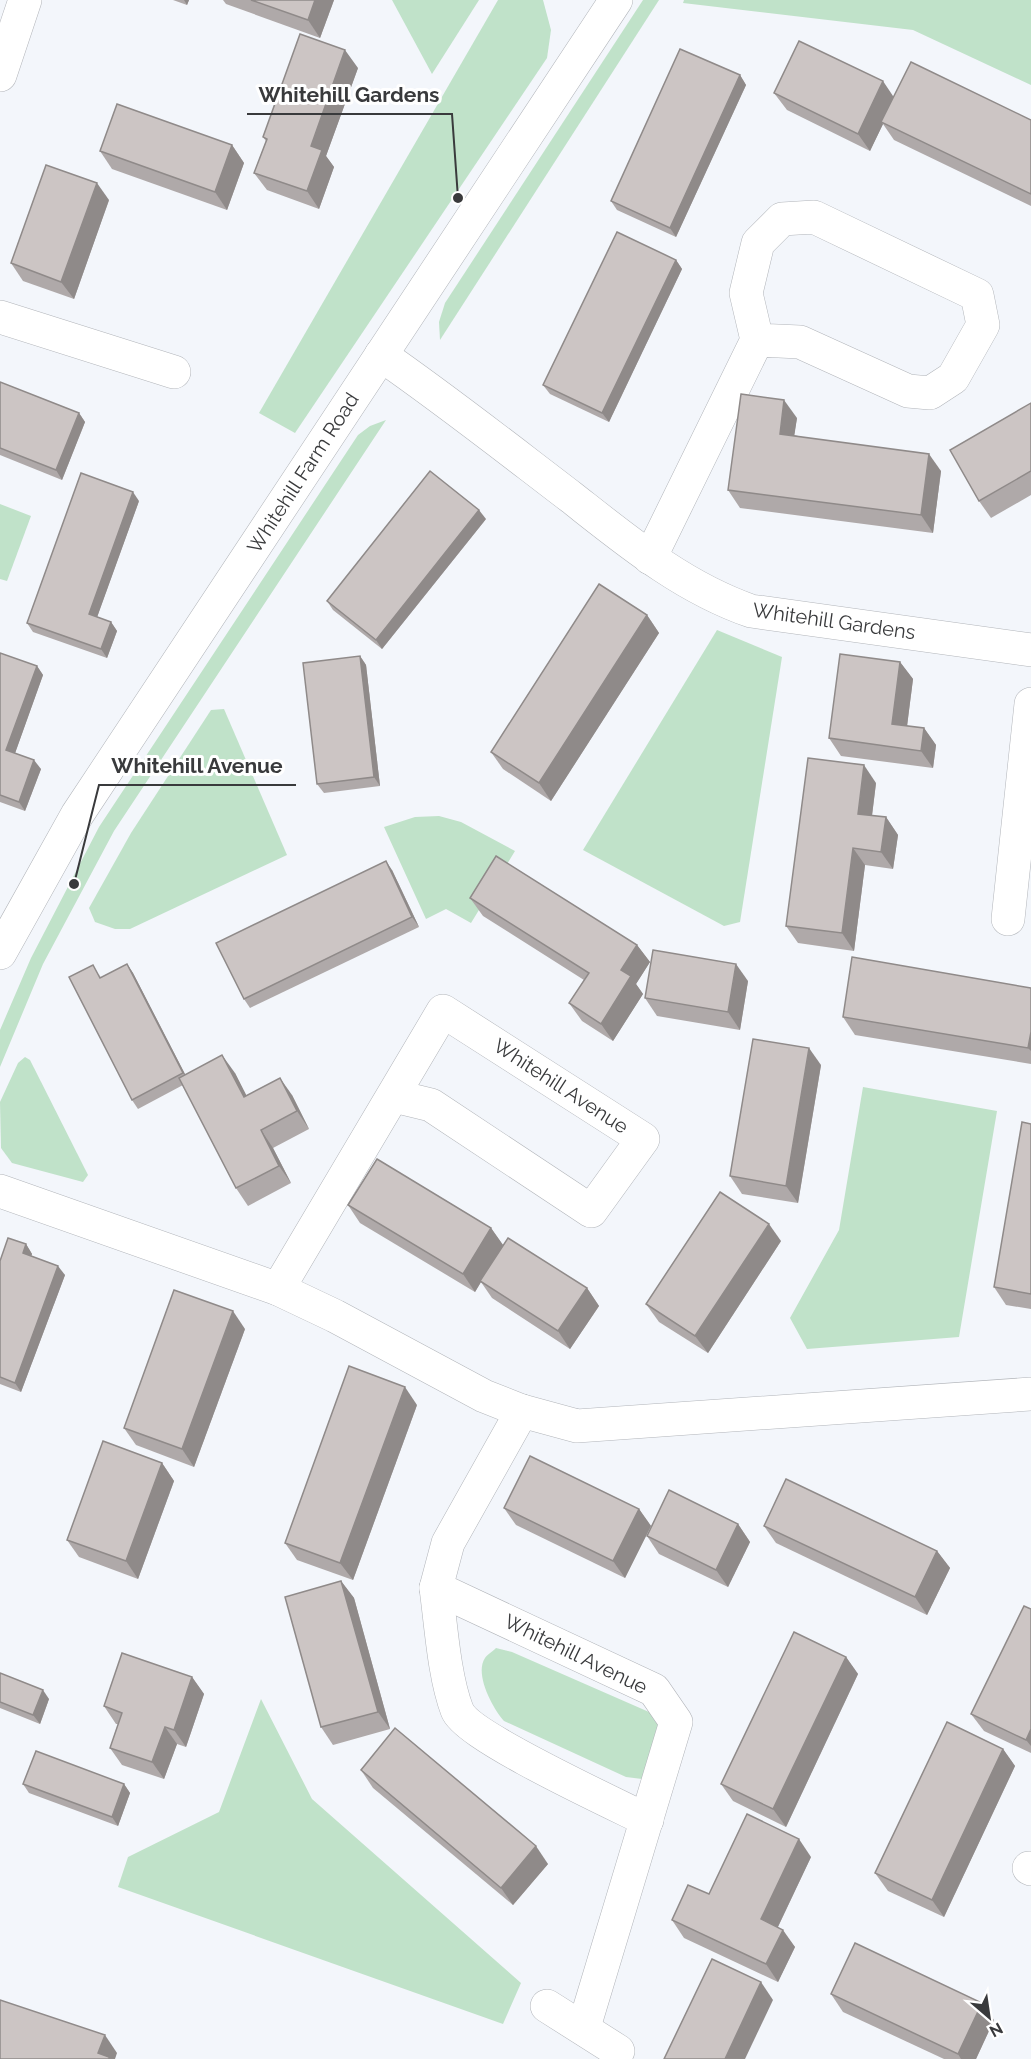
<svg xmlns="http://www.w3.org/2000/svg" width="1031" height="2059" viewBox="0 0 1031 2059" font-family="Raleway,sans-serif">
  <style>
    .green { fill: #c0e2c9 }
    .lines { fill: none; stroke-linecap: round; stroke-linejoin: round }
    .minor-casing { stroke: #b2b5ba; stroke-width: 34 }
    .minor { stroke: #fff; stroke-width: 33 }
    .wall { fill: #afa9a9 }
    .shaded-wall { fill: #8f8a89 }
    .building { fill: #ccc5c4; stroke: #8f8a89; stroke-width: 1.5 }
    .labels { text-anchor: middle; stroke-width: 6; stroke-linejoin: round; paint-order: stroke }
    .street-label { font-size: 20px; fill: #393a3c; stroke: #fff }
    .leader { fill: none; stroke: #393a3c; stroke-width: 2 }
    .callout-dot { fill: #393a3c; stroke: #fff; stroke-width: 2 }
    .callout-label { font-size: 21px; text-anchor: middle; font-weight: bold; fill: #393a3c; stroke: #fff; stroke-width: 6; stroke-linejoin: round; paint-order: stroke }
  </style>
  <rect width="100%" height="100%" fill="#f3f6fb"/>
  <g class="green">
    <path d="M392,0H479L432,74Z"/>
    <path d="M498,0H543L551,30L547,58L295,433L259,413Z"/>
    <path d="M643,0H659L440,340L439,322L445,303Z"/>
    <path d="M684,0H1031V85L913,30L683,3Z"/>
    <path d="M386,420L114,831L43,964L0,1067V1030L31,958L99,827L358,435L370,426Z"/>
    <path d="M0,504L31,516L7,581L0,579Z"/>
    <path d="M717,630L782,657L740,922L724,926L583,850Z"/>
    <path d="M224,709L287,855L130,929H115L95,922L89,908L131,833L211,710Z"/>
    <path d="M439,816L461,822L515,851L471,923L446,909L426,919L384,827L415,817Z"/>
    <path d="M25,1057L30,1060L88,1175L83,1182L12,1163L1,1148L0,1102L18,1063Z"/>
    <path d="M863,1087L997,1111L959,1337L807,1349L790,1318L839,1230Z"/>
    <path d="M496,1648L512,1652L649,1712L662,1721L642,1779L626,1777L504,1721C493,1709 474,1674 485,1658C487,1655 493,1651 496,1648Z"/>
    <path d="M261,1699L312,1799L521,1983L503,2024L118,1887L128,1857L219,1812Z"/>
  </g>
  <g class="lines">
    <g class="minor-casing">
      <g id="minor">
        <path d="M0,75L25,0"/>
        <path d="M0,317L174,372"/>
        <path d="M381,355C446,400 508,449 571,497C627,541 682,587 751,611L1031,650"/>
        <path d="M650,558L757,340L746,293L758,243L782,219L814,217L977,295L983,325L953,378L930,393L908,391L800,342L757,340"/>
        <path d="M1008,919L1031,704"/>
        <path d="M0,953L77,815L616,0"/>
        <path d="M0,1191L278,1289L335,1316L484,1396L522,1411L577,1426L1031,1394"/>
        <path d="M278,1289L443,1011L643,1139L591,1211L431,1105L394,1096"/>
        <path d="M522,1411L448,1543L436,1588L654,1690L676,1722L584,2027"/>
        <path d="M436,1588C441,1625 444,1676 457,1710C467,1736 615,1804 647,1820"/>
        <path d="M1029,1868L1031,1869"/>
        <path d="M547,2006L618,2051"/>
      </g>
    </g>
    <use href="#minor" class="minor"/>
  </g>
  <g class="wall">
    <path d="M173,0H189L187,5Z"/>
    <path d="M223,0H334L320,38L226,4Z"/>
    <path d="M358,68L326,156L334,167L319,209L267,190L254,173L266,141L263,137Z"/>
    <path d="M740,75L746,85L676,237L617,210L611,201Z"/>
    <path d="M774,93L894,97L1031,120V206L894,140L883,124L870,151L787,110Z"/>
    <path d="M232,145L244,163L227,210L112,169L100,151Z"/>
    <path d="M109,200L74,299L23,281L11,263Z"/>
    <path d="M676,260L682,269L609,422L550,394L543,385Z"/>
    <path d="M0,382L79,413L85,422L62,480L0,455Z"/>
    <path d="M1031,403V495L991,518L979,501Z"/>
    <path d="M797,418L794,435L941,471L933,533L740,508L728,490Z"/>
    <path d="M139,501L97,617L111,622L117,631L107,658L33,632L27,623Z"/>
    <path d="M486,519L382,649L333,610L327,601Z"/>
    <path d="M647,615L659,633L551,801L503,769L491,752Z"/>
    <path d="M0,653L37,666L43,675L15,753L41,769L25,811L0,802Z"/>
    <path d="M360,656L366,665L380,786L324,793L317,784Z"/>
    <path d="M900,662L913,679L907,726L924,728L936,745L933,768L841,756L829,738Z"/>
    <path d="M876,783L872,816L886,817L898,835L893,869L865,865L854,951L798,943L786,926Z"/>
    <path d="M392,870L419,927L250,1008L244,999Z"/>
    <path d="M470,898L637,945L650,962L636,984L643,994L613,1041L582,1021L569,1003L584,980L483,916Z"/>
    <path d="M127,964L133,973L185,1074L235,1073L246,1096L292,1095L309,1129L273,1148L291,1183L248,1206L236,1188L183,1085L138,1109L132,1100L99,974L101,978Z"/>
    <path d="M748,981L740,1030L657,1016L645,998Z"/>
    <path d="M1031,988V1064L855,1035L843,1017Z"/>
    <path d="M821,1065L798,1203L742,1194L730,1176Z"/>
    <path d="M1031,1124V1309L1006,1305L994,1287Z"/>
    <path d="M348,1205L491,1228L503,1245L587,1288L599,1306L570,1349L492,1298L481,1282L475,1292L360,1223Z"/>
    <path d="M781,1241L708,1353L659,1322L646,1304Z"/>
    <path d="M26,1244L32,1254L31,1256L65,1275L21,1392L0,1384V1261Z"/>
    <path d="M245,1329L194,1467L136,1445L124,1428Z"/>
    <path d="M417,1405L353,1580L297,1560L285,1543Z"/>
    <path d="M162,1463L174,1481L138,1579L79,1557L67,1540Z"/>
    <path d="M504,1508L639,1509L651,1526L625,1578L516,1525Z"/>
    <path d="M738,1524L750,1542L728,1587L659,1554L647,1536Z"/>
    <path d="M764,1526L937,1551L950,1568L927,1615L776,1543Z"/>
    <path d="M341,1581L354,1598L390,1729L333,1745L321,1727Z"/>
    <path d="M1031,1609V1753L984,1731L971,1714Z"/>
    <path d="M846,1657L858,1674L786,1827L733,1801L721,1784Z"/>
    <path d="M0,1673L49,1699L40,1724L0,1708Z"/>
    <path d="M192,1677L204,1694L186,1747L177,1744L164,1779L122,1765L110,1748L118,1724H116L104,1706Z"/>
    <path d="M1003,1749L1015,1766L944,1917L888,1891L875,1873Z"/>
    <path d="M361,1770L548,1864L513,1905L373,1788Z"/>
    <path d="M23,1784H124L130,1793L118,1826L29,1793Z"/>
    <path d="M811,1857L778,1927L795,1947L778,1982L684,1938L672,1920L709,1894Z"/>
    <path d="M831,1994L994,2020L976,2059H944L843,2012Z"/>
  </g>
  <g class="shaded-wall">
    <path d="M184,0H189L187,5Z"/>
    <path d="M315,0H334L320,38L308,20Z"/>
    <path d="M345,50L358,68L326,156L334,167L319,209L307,191L311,146Z"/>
    <path d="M740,75L746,85L676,237L670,228Z"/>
    <path d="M883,81L895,99L881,122L883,124L870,151L858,134Z"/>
    <path d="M232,145L244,163L227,210L215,192Z"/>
    <path d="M97,183L109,200L74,299L61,282Z"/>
    <path d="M676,260L682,269L609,422L602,413Z"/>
    <path d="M784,400L797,418L792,451L780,434Z"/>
    <path d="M79,413L85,422L62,480L56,470Z"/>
    <path d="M929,454L941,471L933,533L921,515Z"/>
    <path d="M133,492L139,501L95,623L89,614Z"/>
    <path d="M479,510L486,519L382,649L376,640Z"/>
    <path d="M647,615L659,633L551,801L539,783Z"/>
    <path d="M111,622L117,631L107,658L101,649Z"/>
    <path d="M360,656L366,665L380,786L374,777Z"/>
    <path d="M900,662L913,679L905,742L892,724Z"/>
    <path d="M37,666L43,675L13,759L6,750Z"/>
    <path d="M924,728L936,745L933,768L921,751Z"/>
    <path d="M34,760L41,769L25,811L19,802Z"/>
    <path d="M864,765L876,783L870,831L858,814Z"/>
    <path d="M886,817L898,835L893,869L881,852Z"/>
    <path d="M853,848L865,865L854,951L842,933Z"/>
    <path d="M386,861L392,870L419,927L412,917Z"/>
    <path d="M637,945L650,962L636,984L643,994L613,1041L601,1024L621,970Z"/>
    <path d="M127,964L133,973L189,1082L183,1073Z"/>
    <path d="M736,964L748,981L740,1030L728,1012Z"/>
    <path d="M1031,1032V1051L1028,1048Z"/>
    <path d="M809,1048L821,1065L798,1203L786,1186Z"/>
    <path d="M222,1055L235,1073L256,1114L244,1097Z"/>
    <path d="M280,1078L292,1095L309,1129L297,1111Z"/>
    <path d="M261,1130L273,1148L291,1183L279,1166Z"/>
    <path d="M769,1224L781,1241L708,1353L695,1336Z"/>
    <path d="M491,1228L503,1245L475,1292L463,1274Z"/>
    <path d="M26,1244L32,1254L29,1262L23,1253Z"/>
    <path d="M58,1266L65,1275L21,1392L15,1383Z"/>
    <path d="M587,1288L599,1306L570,1349L558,1331Z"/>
    <path d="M233,1311L245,1329L194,1467L182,1449Z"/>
    <path d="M405,1387L417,1405L353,1580L340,1563Z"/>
    <path d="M162,1463L174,1481L138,1579L126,1561Z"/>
    <path d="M639,1509L651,1526L625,1578L613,1561Z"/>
    <path d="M738,1524L750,1542L728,1587L716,1570Z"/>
    <path d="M937,1551L950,1568L927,1615L915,1597Z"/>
    <path d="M341,1581L354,1598L390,1729L378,1712Z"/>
    <path d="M846,1657L858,1674L786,1827L773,1809Z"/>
    <path d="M192,1677L204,1694L186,1747L174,1730Z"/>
    <path d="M43,1690L49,1699L40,1724L33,1715Z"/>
    <path d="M165,1727L177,1744L164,1779L152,1762Z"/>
    <path d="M1031,1729V1746L1026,1740Z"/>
    <path d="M1003,1749L1015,1766L944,1917L932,1900Z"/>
    <path d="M124,1784L130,1793L118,1826L112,1817Z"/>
    <path d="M799,1839L811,1857L773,1937L761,1919Z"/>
    <path d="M536,1846L548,1864L513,1905L501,1888Z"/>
    <path d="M783,1930L795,1947L778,1982L766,1964Z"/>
    <path d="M761,1982L773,2000L745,2059H725Z"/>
    <path d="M982,2003L994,2020L976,2059H961L958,2054Z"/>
    <path d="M105,2035L117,2053L115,2059H102L98,2053Z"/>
  </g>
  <g class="building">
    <path d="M251,0H315L308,20Z"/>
    <path d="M300,34L345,50L311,146L322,150L307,191L254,173L267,139L263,137Z"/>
    <path d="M799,41L883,81L858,134L774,93Z"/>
    <path d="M680,49L740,75L670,228L611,201Z"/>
    <path d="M911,62L1031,120V194L881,122Z"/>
    <path d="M117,104L232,145L215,192L100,151Z"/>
    <path d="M46,165L97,183L61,282L11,263Z"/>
    <path d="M617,232L676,260L602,413L543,385Z"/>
    <path d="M0,382L79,413L56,470L0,448Z"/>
    <path d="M741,394L784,400L780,434L929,454L921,515L728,490Z"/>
    <path d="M1031,403V471L979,501L950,450Z"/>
    <path d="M430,471L479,510L376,640L327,601Z"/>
    <path d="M81,473L133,492L89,614L111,622L101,649L27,623Z"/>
    <path d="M599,584L647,615L539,783L491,752Z"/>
    <path d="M0,653L37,666L6,750L34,760L19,802L0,795Z"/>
    <path d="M840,654L900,662L892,724L924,728L921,751L829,738Z"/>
    <path d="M360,656L374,777L317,784L303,663Z"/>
    <path d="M808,758L864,765L858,814L886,817L881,852L853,848L842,933L786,926Z"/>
    <path d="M496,856L637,945L621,970L631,976L601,1024L569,1003L589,973L470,898Z"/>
    <path d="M386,861L412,917L244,999L216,943Z"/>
    <path d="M653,950L736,964L728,1012L645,998Z"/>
    <path d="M852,957L1031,988V1032L1028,1048L843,1017Z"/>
    <path d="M127,964L183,1073L132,1100L69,977L93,965L100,978Z"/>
    <path d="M753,1039L809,1048L786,1186L730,1176Z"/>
    <path d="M222,1055L244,1097L280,1078L297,1111L261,1130L279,1166L236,1188L179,1078Z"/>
    <path d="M1022,1122L1031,1124V1294L994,1287Z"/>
    <path d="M377,1159L491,1228L463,1274L348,1205Z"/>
    <path d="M720,1192L769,1224L695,1336L646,1304Z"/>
    <path d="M8,1238L26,1244L23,1253L58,1266L15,1383L0,1377V1261Z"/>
    <path d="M508,1238L587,1288L558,1331L480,1281Z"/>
    <path d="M174,1290L233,1311L182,1449L124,1428Z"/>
    <path d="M349,1366L405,1387L340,1563L285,1543Z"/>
    <path d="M103,1441L162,1463L126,1561L67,1540Z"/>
    <path d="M530,1456L639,1509L613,1561L504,1508Z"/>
    <path d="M786,1479L937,1551L915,1597L764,1526Z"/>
    <path d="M669,1490L738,1524L716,1570L647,1536Z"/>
    <path d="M341,1581L378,1712L321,1727L285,1597Z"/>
    <path d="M1024,1606L1031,1609V1729L1026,1740L971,1714Z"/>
    <path d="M794,1632L846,1657L773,1809L721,1784Z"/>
    <path d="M122,1653L192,1677L174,1730L165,1727L152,1762L110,1748L122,1713L104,1706Z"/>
    <path d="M0,1673L43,1690L33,1715L0,1702Z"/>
    <path d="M947,1722L1003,1749L932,1900L875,1873Z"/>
    <path d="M395,1728L536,1846L501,1888L361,1770Z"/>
    <path d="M36,1751L124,1784L112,1817L23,1784Z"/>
    <path d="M747,1814L799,1839L761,1919L783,1930L766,1964L672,1920L688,1885L709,1894Z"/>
    <path d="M855,1943L982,2003L958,2054L831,1994Z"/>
    <path d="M712,1959L761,1982L725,2059H664Z"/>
    <path d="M0,2000L105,2035L98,2053L109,2057V2059H0Z"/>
  </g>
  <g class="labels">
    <g class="street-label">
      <text transform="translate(303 473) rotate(-57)" y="7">Whitehill Farm Road</text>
      <text transform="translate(834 621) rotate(8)" y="7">Whitehill Gardens</text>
      <text transform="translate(561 1086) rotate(33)" y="7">Whitehill Avenue</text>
      <text transform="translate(576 1654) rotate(26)" y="7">Whitehill Avenue</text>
    </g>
  </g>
  <path class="leader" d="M458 198L452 114H247M74 884L99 785H296"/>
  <g class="callout-dot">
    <circle cx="458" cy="198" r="6"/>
    <circle cx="74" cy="884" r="6"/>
  </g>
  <g class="callout-label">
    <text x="349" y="102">Whitehill Gardens</text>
    <text x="197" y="773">Whitehill Avenue</text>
  </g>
  <g transform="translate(989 2017) rotate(151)" stroke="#ffffff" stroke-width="4.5" paint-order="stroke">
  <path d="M0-4.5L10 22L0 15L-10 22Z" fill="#393a3c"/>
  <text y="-9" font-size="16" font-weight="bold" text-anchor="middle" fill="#393a3c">N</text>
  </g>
</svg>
